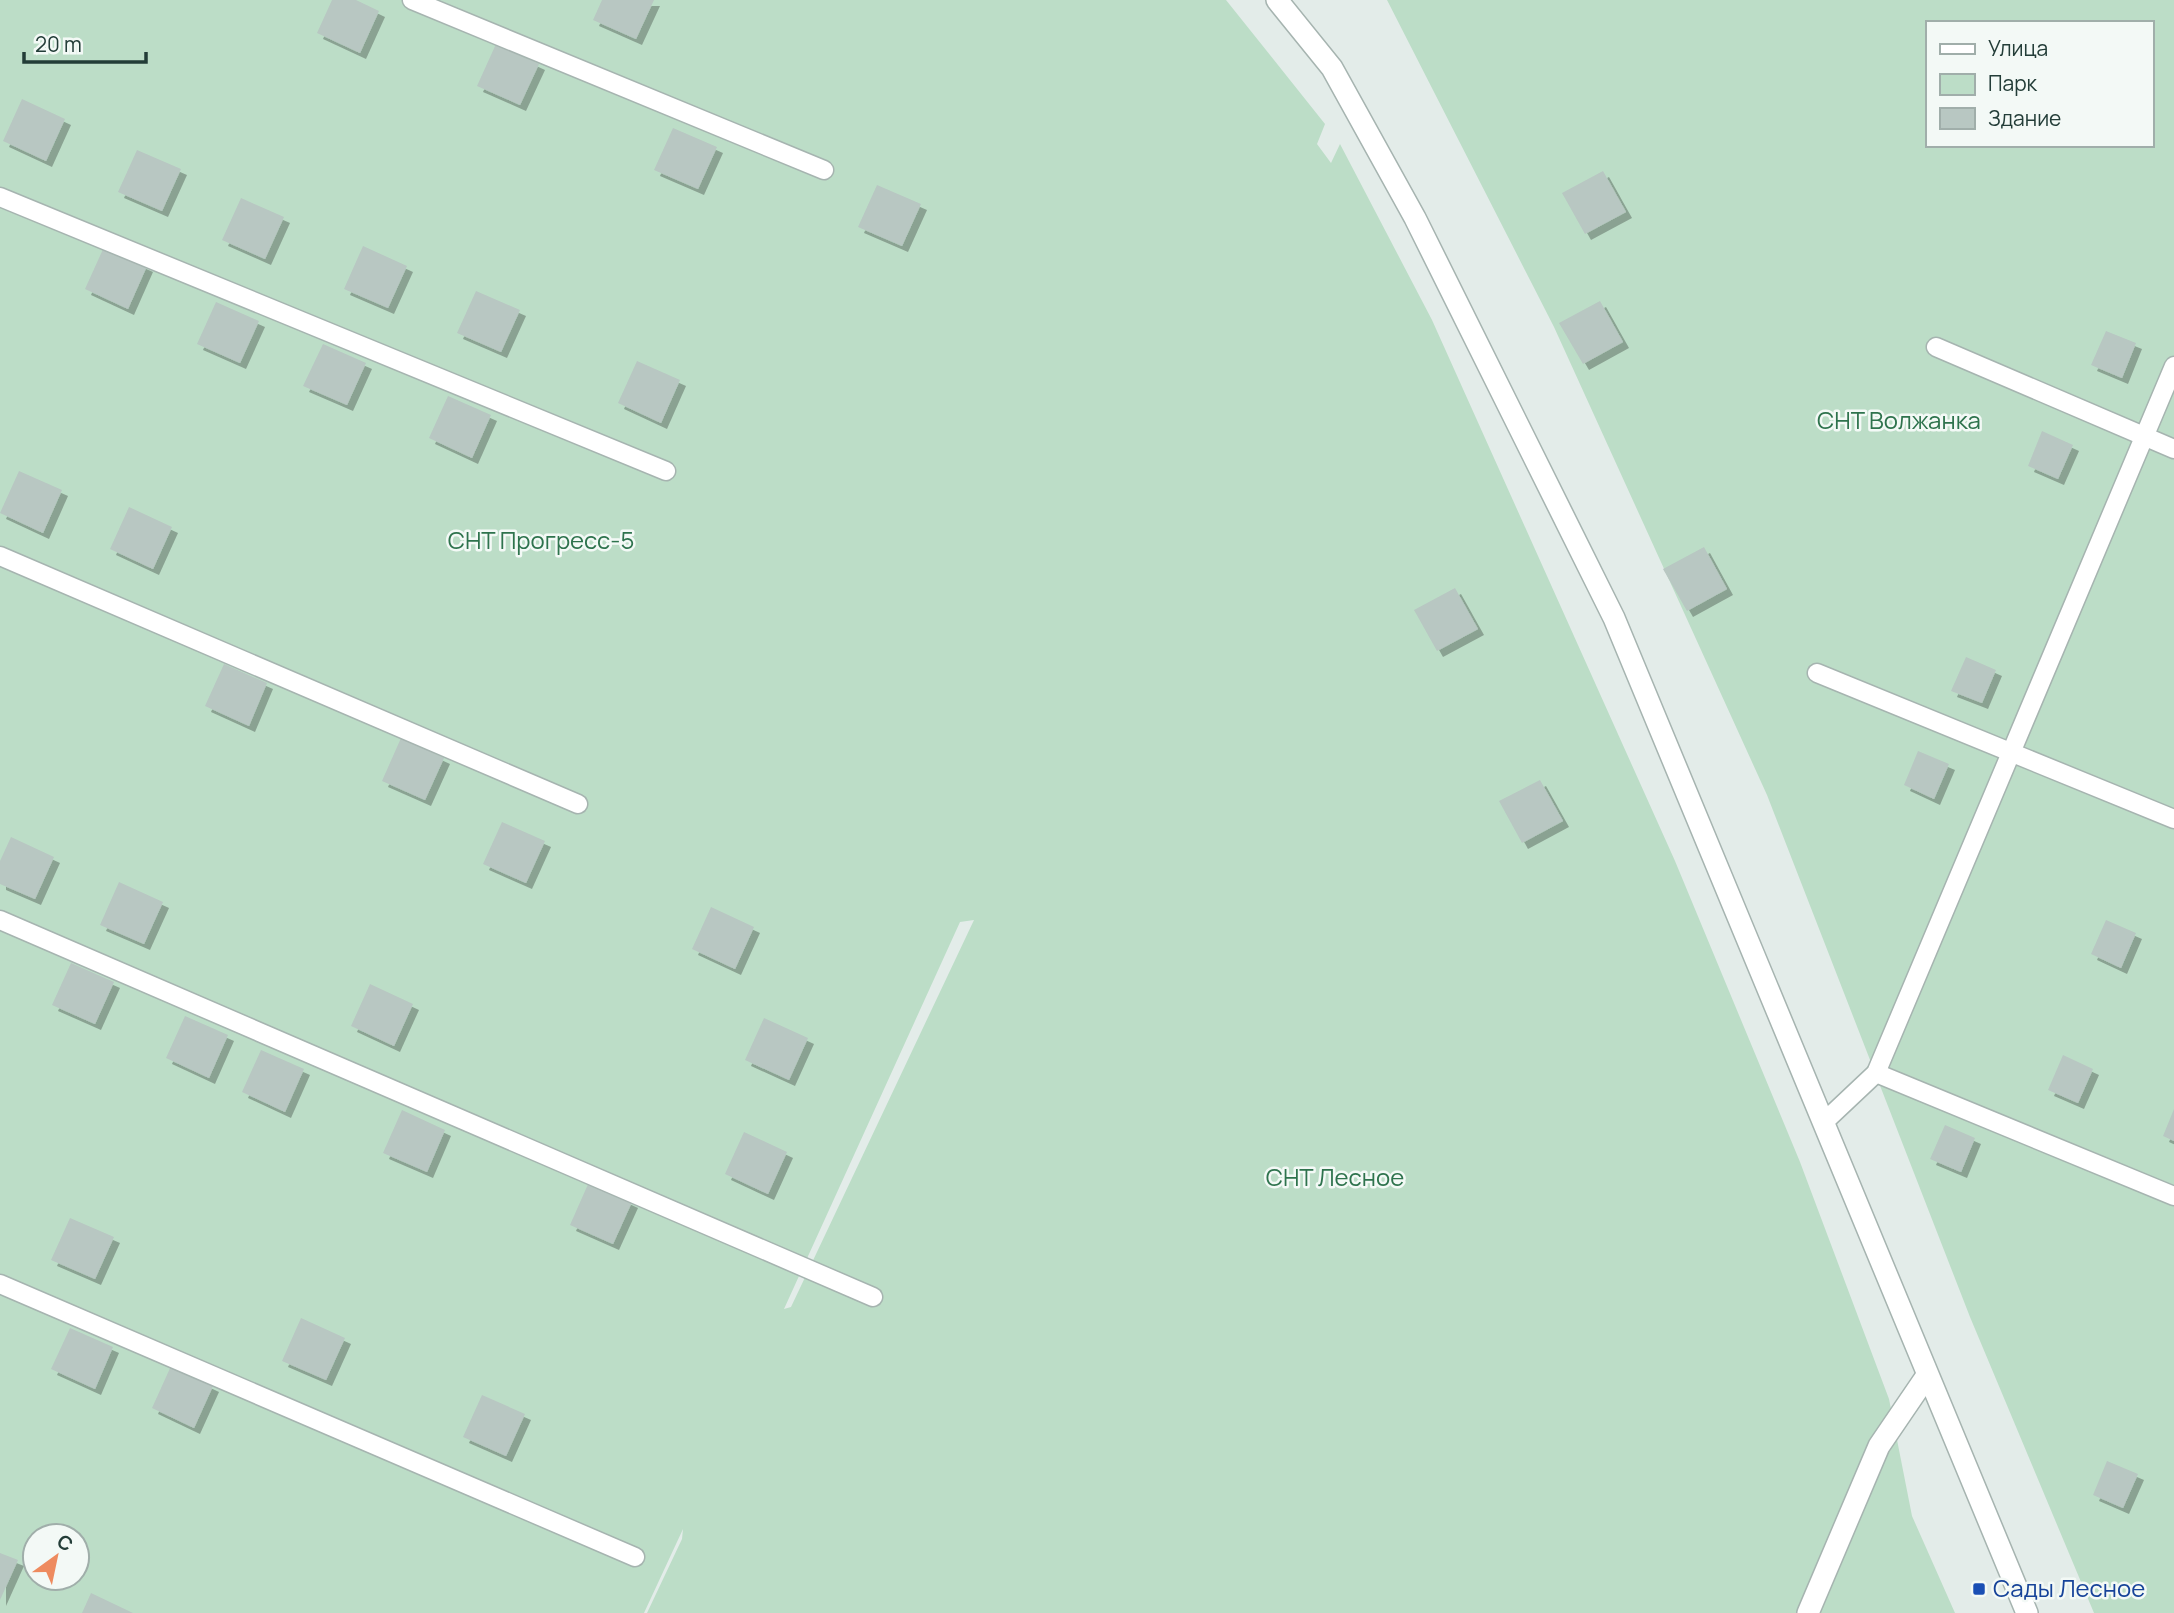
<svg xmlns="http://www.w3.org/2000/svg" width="2174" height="1613" viewBox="0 0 2174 1613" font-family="Manrope,sans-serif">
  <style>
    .green { fill: #bcddc7; fill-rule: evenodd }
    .building { fill: #b8c7c2; filter: url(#shadow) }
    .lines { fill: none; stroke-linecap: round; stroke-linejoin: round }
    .service-casing { stroke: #a6b4b0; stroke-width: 21 }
    .minor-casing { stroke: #a6b4b0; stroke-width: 24 }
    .tertiary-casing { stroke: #a6b4b0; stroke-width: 24 }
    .service { stroke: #fff; stroke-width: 18 }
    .minor { stroke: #fff; stroke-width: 21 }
    .tertiary { stroke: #fff; stroke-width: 21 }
    .transit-dot { fill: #1a4fb4; stroke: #f3f9f6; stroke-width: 2.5 }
    .labels { text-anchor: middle; stroke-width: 5; stroke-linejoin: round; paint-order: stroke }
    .park-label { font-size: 24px; fill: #2e734d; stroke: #f3f9f6 }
    .transit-label { font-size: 24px; fill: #164399; stroke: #f3f9f6; text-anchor: start }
  </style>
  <defs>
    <filter id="shadow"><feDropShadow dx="6" dy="6" stdDeviation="0" flood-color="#0004"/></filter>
  </defs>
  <rect width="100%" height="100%" fill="#e3ece9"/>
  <g class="green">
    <path d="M0,0H1226L1325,124L1317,144L1331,163L1340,144L1432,320L1675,861L1800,1162L1889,1399L1912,1516L1955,1613H647L682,1539L683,1529L644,1613H0ZM974,920L791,1307L784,1309L960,922ZM35,1536H77V1578H35Z"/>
    <path d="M1387,0H2174V1613H2094L1970,1317L1767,795L1554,327ZM1927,23H2151V145H1927Z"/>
  </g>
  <g class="building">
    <path d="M332,0H356L379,11L360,53L317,33Z"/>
    <path d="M602,0H654L636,39L593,20Z"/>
    <path d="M496,44L539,64L520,105L477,86Z"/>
    <path d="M22,99L65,119L46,161L3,141Z"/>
    <path d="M673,128L717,147L698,189L654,170Z"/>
    <path d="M137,150L181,169L162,211L118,192Z"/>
    <path d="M1603,171L1626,212L1585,234L1562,193Z"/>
    <path d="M877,185L921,204L902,246L858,227Z"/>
    <path d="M241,198L284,217L265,259L222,240Z"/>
    <path d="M363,246L407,266L388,308L344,289Z"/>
    <path d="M104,247L147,266L128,309L85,289Z"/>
    <path d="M476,291L520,310L501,352L457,333Z"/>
    <path d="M1600,301L1623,342L1583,364L1559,323Z"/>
    <path d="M216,302L259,321L240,363L197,344Z"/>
    <path d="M2106,331L2136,343L2122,378L2091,365Z"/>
    <path d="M323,344L366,363L347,405L303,386Z"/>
    <path d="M637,361L680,380L661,423L618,403Z"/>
    <path d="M448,396L491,415L472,458L429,438Z"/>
    <path d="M2042,431L2073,445L2058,479L2028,466Z"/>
    <path d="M19,471L62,490L43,533L0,513Z"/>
    <path d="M129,507L172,527L153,569L110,549Z"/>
    <path d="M1704,547L1727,589L1687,611L1663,569Z"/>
    <path d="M1455,588L1478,629L1437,651L1414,610Z"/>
    <path d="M1966,657L1996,670L1982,703L1951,691Z"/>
    <path d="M224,664L267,683L249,726L205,706Z"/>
    <path d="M401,738L444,758L425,800L382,781Z"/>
    <path d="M1918,751L1949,764L1934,799L1904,785Z"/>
    <path d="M1540,780L1563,821L1522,843L1499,801Z"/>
    <path d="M502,822L545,841L526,883L483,864Z"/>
    <path d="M11,837L54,857L35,899L0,884V861Z"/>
    <path d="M119,882L163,902L144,944L100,925Z"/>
    <path d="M711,907L754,927L735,969L692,949Z"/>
    <path d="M2106,920L2136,933L2121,968L2091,954Z"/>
    <path d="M71,963L114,982L95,1024L52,1005Z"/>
    <path d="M370,984L413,1004L394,1046L351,1026Z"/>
    <path d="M185,1016L228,1035L209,1078L166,1058Z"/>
    <path d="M764,1018L808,1038L789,1080L745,1060Z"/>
    <path d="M261,1050L304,1069L285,1112L242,1092Z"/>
    <path d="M2063,1055L2093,1069L2078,1103L2048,1090Z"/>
    <path d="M2174,1109V1141L2163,1136Z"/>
    <path d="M402,1110L445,1130L427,1172L383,1153Z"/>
    <path d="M1945,1125L1975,1138L1961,1172L1930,1159Z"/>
    <path d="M744,1132L787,1152L768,1194L725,1174Z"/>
    <path d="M589,1182L632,1202L613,1244L570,1225Z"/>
    <path d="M70,1218L114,1237L95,1279L51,1260Z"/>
    <path d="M301,1318L345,1338L326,1380L282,1361Z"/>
    <path d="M70,1328L113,1347L95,1389L51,1369Z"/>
    <path d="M171,1366L213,1386L194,1428L152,1408Z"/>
    <path d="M482,1395L525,1414L506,1456L463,1437Z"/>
    <path d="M2107,1461L2138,1474L2123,1508L2093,1495Z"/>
    <path d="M0,1553L18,1560L0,1600Z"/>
    <path d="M91,1593L133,1613H82Z"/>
  </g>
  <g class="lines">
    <g class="service-casing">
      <g id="service">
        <path d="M412,0L824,170"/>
        <path d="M0,197L666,471"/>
        <path d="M1936,347L2174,449"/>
        <path d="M0,556L578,804"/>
        <path d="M1817,673L2174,819"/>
        <path d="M0,920L873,1297"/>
        <path d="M1876,1073L2174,1196"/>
        <path d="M1824,1122L1876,1073L2174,366"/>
        <path d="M0,1284L635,1557"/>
      </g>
    </g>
    <g class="minor-casing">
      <path id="minor" d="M1808,1613L1879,1446L1926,1377"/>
    </g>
    <g class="tertiary-casing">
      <path id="tertiary" d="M1277,0L1332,68L1415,218L1614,618L2027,1613"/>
    </g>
    <use href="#service" class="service"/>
    <use href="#minor" class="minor"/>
    <use href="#tertiary" class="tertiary"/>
  </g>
  <rect class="transit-dot" x="1972" y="1582" width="14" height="14" rx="3.5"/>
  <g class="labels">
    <g class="park-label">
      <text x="1899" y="429">СНТ Волжанка</text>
      <text x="541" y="549">СНТ Прогресс-5</text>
      <text x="1335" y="1186">СНТ Лесное</text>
    </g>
    <g class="transit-label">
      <text x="1993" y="1597">Сады Лесное</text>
    </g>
  </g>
  <rect x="1926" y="21" width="228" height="126" fill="#f3f9f6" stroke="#a0aeaa" stroke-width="2"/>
  <rect x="1940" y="44" width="35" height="10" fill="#ffffff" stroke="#a0aeaa" stroke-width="2"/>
  <text x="1988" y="56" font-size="21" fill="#233d38">Улица</text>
  <rect x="1940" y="74" width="35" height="21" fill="#bcddc7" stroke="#a0aeaa" stroke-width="2"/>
  <text x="1988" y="91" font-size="21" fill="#233d38">Парк</text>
  <rect x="1940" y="108" width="35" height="21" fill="#b8c7c2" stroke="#a0aeaa" stroke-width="2"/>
  <text x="1988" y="126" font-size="21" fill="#233d38">Здание</text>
  <g transform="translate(56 1557) rotate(33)"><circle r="33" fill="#f3f9f6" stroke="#a0aeaa" stroke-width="2"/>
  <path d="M0-5L12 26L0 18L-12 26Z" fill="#ee8b5f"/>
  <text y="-10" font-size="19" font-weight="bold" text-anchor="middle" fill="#233d38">С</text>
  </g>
  <path d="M24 52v10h122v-10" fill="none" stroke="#233d38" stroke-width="3.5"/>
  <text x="35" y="52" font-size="21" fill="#233d38" stroke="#f3f9f6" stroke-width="5" paint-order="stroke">20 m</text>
</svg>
